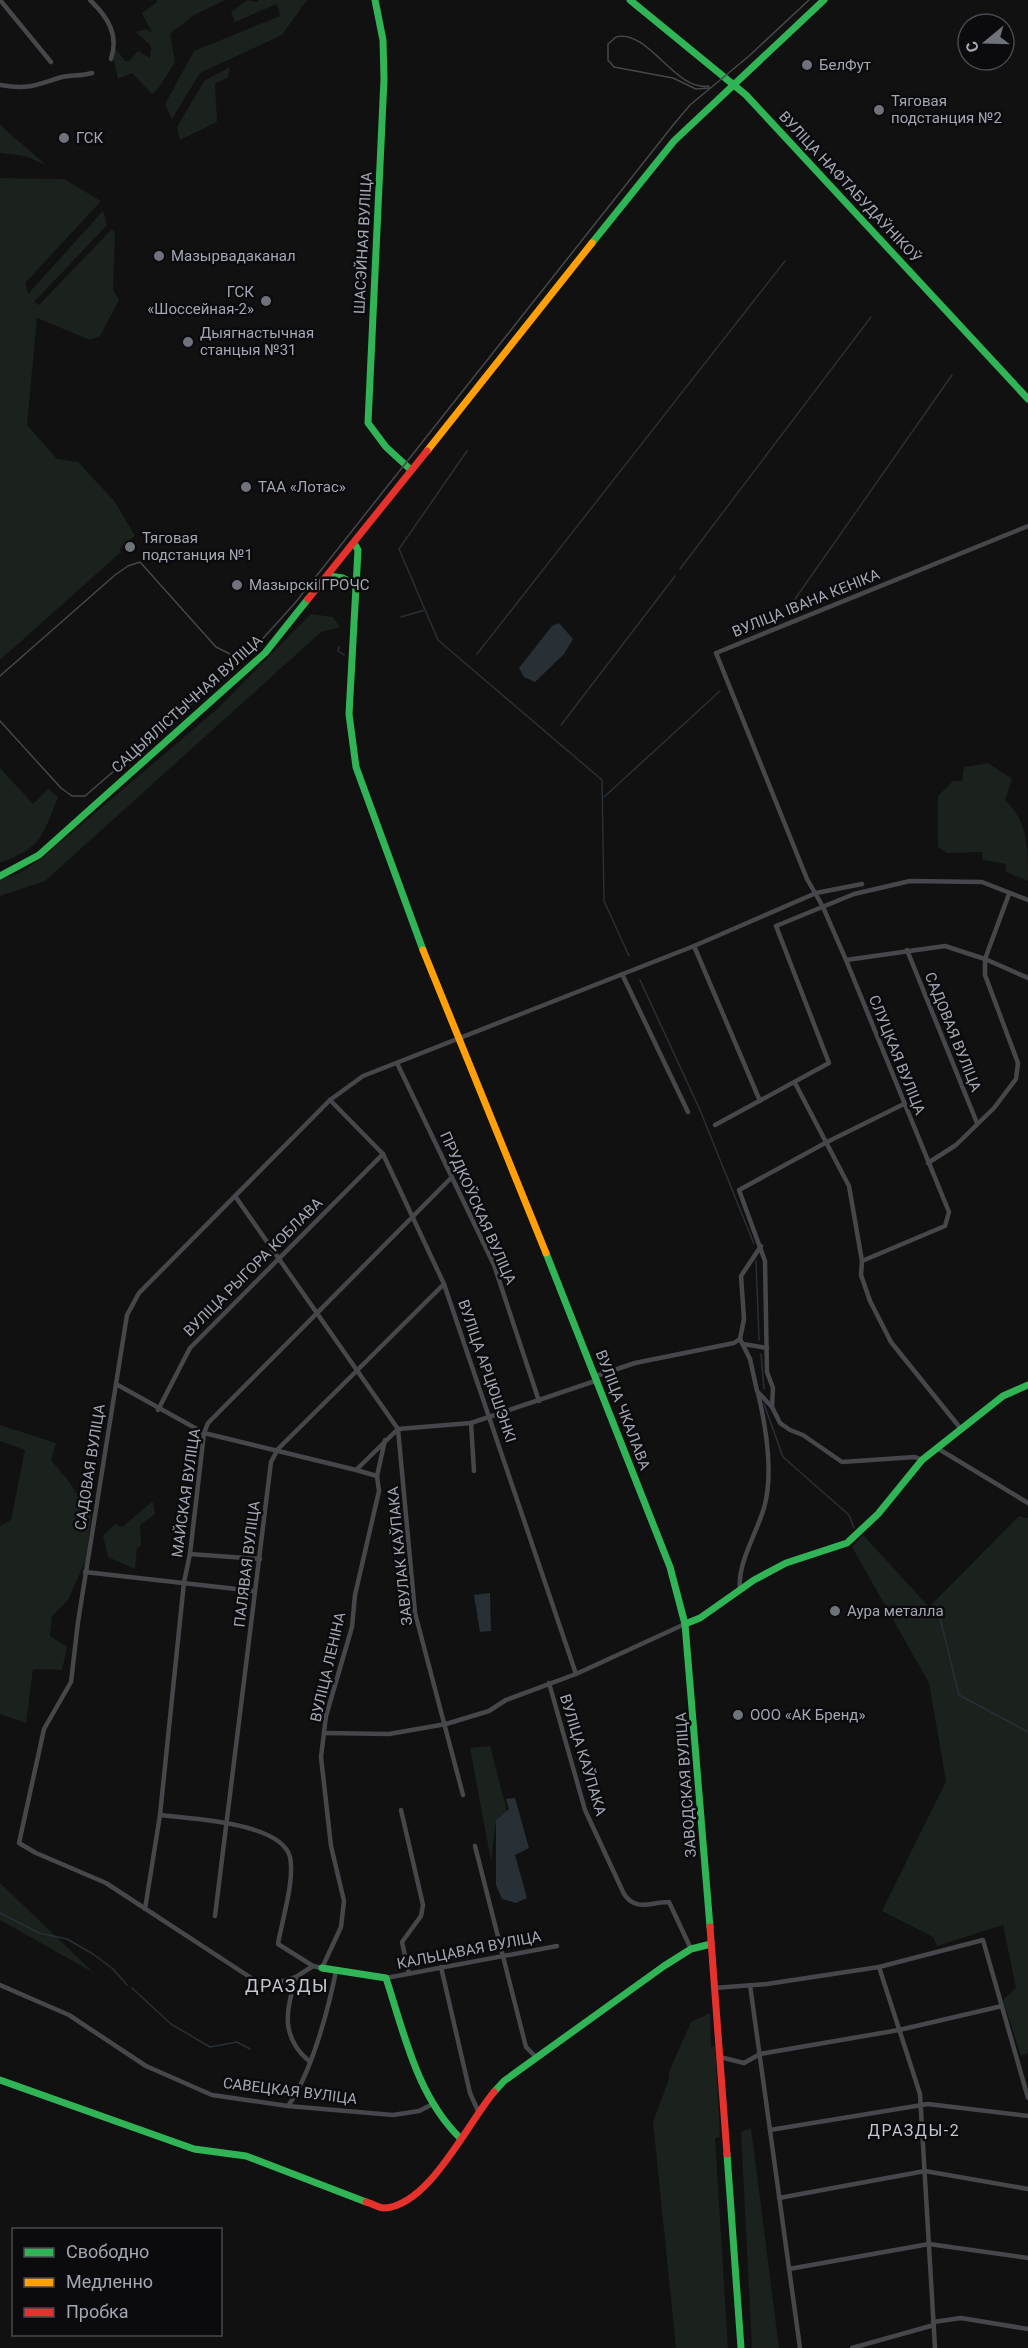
<svg xmlns="http://www.w3.org/2000/svg" width="1028" height="2348" viewBox="0 0 1028 2348" font-family="Roboto,sans-serif">
  <style>
    .green { fill: #1b211c }
    .water { fill: #283036 }
    .lines { fill: none; stroke-linecap: round; stroke-linejoin: round }
    .stream { stroke: #283036; stroke-width: 1.5 }
    .street { stroke: #46474a; stroke-width: 4.5 }
    .fast { stroke: #30b455; stroke-width: 7 }
    .slow { stroke: #ff9f0a; stroke-width: 7 }
    .jam { stroke: #e5322d; stroke-width: 7 }
    .tram { stroke: #46474a; stroke-width: 1.5 }
    .poi-dot { fill: #6f727a; stroke: #0b0b0d; stroke-width: 2 }
    .labels { text-anchor: middle; stroke-width: 5; stroke-linejoin: round; paint-order: stroke }
    .poi-label { font-size: 15px; fill: #a2a7b2; stroke: #0b0b0d; text-anchor: start }
    .street-label { font-size: 15px; fill: #a2a7b2; stroke: #0b0b0d }
    .neighbourhood-label { font-size: 16px; letter-spacing: 1.5px; fill: #c3c6ce; stroke: #0b0b0d }
    .quarter-label { font-size: 18px; letter-spacing: 1.5px; fill: #c3c6ce; stroke: #0b0b0d }
  </style>
  <rect width="100%" height="100%" fill="#111"/>
  <g class="green">
    <path d="M156,0H225L194,15L170,34L175,62L160,86L152,94L132,73L118,79L113,56L117,50L125,61H129L138,51L150,58L151,46L136,32L146,29L152,33L142,13L157,2Z"/>
    <path d="M247,0L257,2L259,0H307L282,35L200,73L172,119L165,104L194,51L280,16L277,4L235,22L231,12Z"/>
    <path d="M230,67L228,77L215,84L217,122L180,140L177,127L205,80Z"/>
    <path d="M0,125L46,165L25,156L0,153Z"/>
    <path d="M0,178L64,179L101,201L25,283L28,294L103,211L107,225L34,302L39,305L112,229L115,233L113,290L119,300L100,336L90,340L37,318L27,425L57,459L78,462L115,502L135,536L119,549L121,552L0,660Z"/>
    <path d="M311,614L333,617L340,627L321,632L45,881L0,896V880L21,872L42,858L215,711Z"/>
    <path d="M988,763L1012,779L1005,800C1028,821 1028,848 1028,881L1006,872V864L983,860L982,852L947,853L938,847V796L953,781H962L964,767Z"/>
    <path d="M0,768L33,804L48,789L58,797C42,837 42,847 0,863Z"/>
    <path d="M0,1425L56,1443L51,1460L68,1480L91,1517L86,1559L68,1600L52,1616L50,1636L67,1647L62,1670L33,1669L26,1723L0,1714V1526L11,1520L25,1450L0,1441Z"/>
    <path d="M153,1501L155,1514L140,1525L141,1545L137,1548L135,1569L108,1557L103,1536L115,1524L122,1527Z"/>
    <path d="M1019,1516L1028,1518V2053L1021,2056L1003,2000L1016,1988L1003,1925L937,1946L933,1937L882,1911L946,1781L929,1683L852,1547L863,1535L929,1607Z"/>
    <path d="M490,1746L507,1811L496,1820L491,1861L470,1748Z"/>
    <path d="M0,1883L94,1973L0,1920Z"/>
    <path d="M710,2013L711,2047L715,2046L720,2137L715,2138L728,2348H676L653,2122L669,2079V2072L691,2022Z"/>
    <path d="M751,2128L779,2348H752L741,2132Z"/>
  </g>
  <g class="water">
    <path d="M559,623L573,639L564,654L535,682L524,677L519,668L552,626Z"/>
    <path d="M490,1593L491,1631L480,1632L474,1595Z"/>
    <path d="M515,1798L529,1848L515,1855L527,1898L516,1903L502,1899L496,1885V1820L509,1809L506,1799Z"/>
  </g>
  <g class="lines">
    <g class="stream">
      <path d="M467,451L399,549L438,640L602,780L604,901L629,956"/>
      <path d="M680,569L871,317"/>
      <path d="M788,609L952,375"/>
      <path d="M401,617L425,610"/>
      <path d="M339,647L338,651L344,655"/>
      <path d="M477,654L785,261"/>
      <path d="M561,725L675,576"/>
      <path d="M604,797L720,691"/>
      <path d="M640,980L700,1110L754,1244"/>
      <path d="M756,1261L759,1340"/>
      <path d="M761,1354L764,1389"/>
      <path d="M764,1404L783,1457L849,1515L854,1528"/>
      <path d="M937,1606L959,1695L1028,1732"/>
      <path d="M0,1913L39,1933L67,1939L93,1954L113,1969L127,1985"/>
      <path d="M132,1988L171,2024L210,2047L237,2042L250,2049"/>
    </g>
    <g class="street">
      <path d="M0,0L51,62"/>
      <path d="M90,0C108,17 119,35 111,59"/>
      <path d="M0,85C30,90 35,85 62,77C72,75 82,76 92,73"/>
      <path d="M694,946L760,1101"/>
      <path d="M907,950L977,1123"/>
      <path d="M846,960L945,946L985,959L1028,978"/>
      <path d="M622,974L688,1112"/>
      <path d="M397,1063L494,1265L539,1401"/>
      <path d="M795,1083L849,1186L862,1261L861,1275L870,1301L891,1342L961,1429"/>
      <path d="M330,1100L383,1154L444,1284L576,1674"/>
      <path d="M715,1125L829,1063L776,926L854,894L910,881L982,882L1028,900"/>
      <path d="M928,1163L956,1145L994,1108L1016,1079L1018,1063L985,975V959L1009,894"/>
      <path d="M862,1261L945,1226L949,1212L846,960L823,907L807,879L716,653L1028,526"/>
      <path d="M740,1339L750,1359L757,1391L772,1407L780,1423L790,1430L803,1435L842,1462L915,1457L922,1460"/>
      <path d="M743,1344L767,1348"/>
      <path d="M596,1376L635,1363L734,1343L740,1339L744,1319L741,1276L761,1246"/>
      <path d="M116,1384L204,1433L356,1470L398,1429L235,1196"/>
      <path d="M772,1407L773,1388L767,1372L765,1261L739,1190L827,1142L904,1104"/>
      <path d="M158,1410L190,1348L383,1154"/>
      <path d="M471,1423L474,1471"/>
      <path d="M385,1440L377,1476L379,1491L355,1595L352,1627L326,1716L321,1757L331,1846L344,1901L341,1927L322,1968L313,1966L296,1977L265,1987L106,1883L36,1853L19,1843L44,1729L71,1682L78,1622L127,1315L139,1293L330,1100L363,1076L694,946L816,893L862,884"/>
      <path d="M937,1448L1028,1503"/>
      <path d="M356,1470L377,1476"/>
      <path d="M190,1554L260,1559"/>
      <path d="M85,1572L254,1591"/>
      <path d="M740,1591C737,1563 756,1535 764,1508C774,1473 766,1427 758,1393"/>
      <path d="M549,1683L585,1810L624,1894C636,1912 651,1902 669,1902L691,1949"/>
      <path d="M325,1733L389,1734L446,1724L489,1711L506,1700L576,1674L685,1624"/>
      <path d="M463,1795L415,1613L398,1429L471,1423L598,1380"/>
      <path d="M401,1810L423,1905L421,1916L402,1942L409,1974"/>
      <path d="M160,1815C190,1819 281,1822 290,1857C295,1880 282,1920 278,1944L313,1966"/>
      <path d="M475,1846L526,2047L536,2057"/>
      <path d="M145,1909L160,1815L184,1582L190,1554L204,1433L208,1423L452,1177"/>
      <path d="M215,1916L271,1462L278,1449L444,1284"/>
      <path d="M441,1967L470,2093L478,2111"/>
      <path d="M879,1967L920,2094L935,2348"/>
      <path d="M296,1977C286,2009 280,2037 309,2061"/>
      <path d="M386,1978L557,1946"/>
      <path d="M0,1985L69,2015L146,2066L212,2095L288,2106L393,2115L419,2111L433,2104"/>
      <path d="M750,1985L800,2348"/>
      <path d="M714,1988L767,1984L879,1967L983,1940L1028,2098"/>
      <path d="M720,2057L744,2063L760,2054L899,2030L1002,2006"/>
      <path d="M288,2106C311,2074 328,2011 336,1971"/>
      <path d="M770,2130L928,2104L1028,2116"/>
      <path d="M779,2198L925,2171L1028,2189"/>
      <path d="M789,2269L929,2244L1028,2258"/>
      <path d="M933,2322L961,2318L1028,2329"/>
      <path d="M852,2348L934,2325"/>
    </g>
    <g class="fast">
      <path d="M375,0L383,40L384,79L368,423L386,447L411,470"/>
      <path d="M630,0L746,95L1028,399"/>
      <path d="M592,243L674,141L824,0"/>
      <path d="M354,543L358,550L349,714L356,767L423,950"/>
      <path d="M329,576L343,578L356,585"/>
      <path d="M0,876L39,855L265,653L308,599"/>
      <path d="M546,1253L670,1567L685,1624L710,1927"/>
      <path d="M685,1624L700,1618L754,1580L786,1563L847,1543L878,1514L922,1460L1003,1396L1028,1385"/>
      <path d="M322,1968L386,1978C404,2033 417,2096 460,2138"/>
      <path d="M0,2080L194,2149L246,2156L366,2202"/>
      <path d="M494,2092L504,2081L664,1966L691,1949L711,1944"/>
      <path d="M727,2154L741,2348"/>
    </g>
    <g class="slow">
      <path d="M427,451L592,243"/>
      <path d="M423,950L546,1253"/>
    </g>
    <g class="jam">
      <path d="M308,599L427,451"/>
      <path d="M710,1927L727,2154"/>
      <path d="M366,2202C371,2203 379,2208 384,2208C429,2206 467,2124 494,2092"/>
    </g>
    <g class="tram">
      <path d="M709,86C675,92 649,29 616,37L608,44V60L614,67L673,78L696,89L710,88"/>
      <path d="M0,676L115,575L128,566L140,562L216,647L234,656L249,650"/>
      <path d="M0,721L61,788L72,796H85L248,655L295,603L674,124L690,105L749,56L809,0"/>
    </g>
  </g>
  <g class="poi-dot">
    <circle cx="807" cy="65" r="6"/>
    <circle cx="879" cy="110" r="6"/>
    <circle cx="64" cy="138" r="6"/>
    <circle cx="159" cy="256" r="6"/>
    <circle cx="266" cy="301" r="6"/>
    <circle cx="188" cy="342" r="6"/>
    <circle cx="246" cy="487" r="6"/>
    <circle cx="130" cy="547" r="6"/>
    <circle cx="237" cy="585" r="6"/>
    <circle cx="835" cy="1611" r="6"/>
    <circle cx="738" cy="1715" r="6"/>
  </g>
  <g class="labels">
    <g class="poi-label">
      <text x="819" y="70">БелФут</text>
      <text x="891" y="106">Тяговая<tspan x="891" dy="17">подстанция №2</tspan></text>
      <text x="76" y="143">ГСК</text>
      <text x="171" y="261">Мазырвадаканал</text>
      <text x="254" y="297" text-anchor="end">ГСК<tspan x="254" dy="17">«Шоссейная-2»</tspan></text>
      <text x="200" y="338">Дыягнастычная<tspan x="200" dy="17">станцыя №31</tspan></text>
      <text x="258" y="492">ТАА «Лотас»</text>
      <text x="142" y="543">Тяговая<tspan x="142" dy="17">подстанция №1</tspan></text>
      <text x="249" y="590">Мазырскі ГРОЧС</text>
      <text x="847" y="1616">Аура металла</text>
      <text x="750" y="1720">ООО «АК Бренд»</text>
    </g>
    <g class="street-label">
      <text transform="translate(850 187) rotate(47)" y="5">ВУЛІЦА НАФТАБУДАЎНІКОЎ</text>
      <text transform="translate(363 243) rotate(-87)" y="5">ШАСЭЙНАЯ ВУЛІЦА</text>
      <text transform="translate(806 603) rotate(-22)" y="5">ВУЛІЦА ІВАНА КЕНІКА</text>
      <text transform="translate(187 704) rotate(-42)" y="5">САЦЫЯЛІСТЫЧНАЯ ВУЛІЦА</text>
      <text transform="translate(953 1032) rotate(68)" y="5">САДОВАЯ ВУЛІЦА</text>
      <text transform="translate(897 1055) rotate(68)" y="5">СЛУЦКАЯ ВУЛІЦА</text>
      <text transform="translate(478 1208) rotate(66)" y="5">ПРУДКОЎСКАЯ ВУЛІЦА</text>
      <text transform="translate(253 1267) rotate(-45)" y="5">ВУЛІЦА РЫГОРА КОБЛАВА</text>
      <text transform="translate(487 1371) rotate(71)" y="5">ВУЛІЦА АРЦЮШЭНКІ</text>
      <text transform="translate(623 1410) rotate(69)" y="5">ВУЛІЦА ЧКАЛАВА</text>
      <text transform="translate(90 1467) rotate(-81)" y="5">САДОВАЯ ВУЛІЦА</text>
      <text transform="translate(186 1493) rotate(-82)" y="5">МАЙСКАЯ ВУЛІЦА</text>
      <text transform="translate(400 1556) rotate(-96)" y="5">ЗАВУЛАК КАЎПАКА</text>
      <text transform="translate(247 1564) rotate(-83)" y="5">ПАЛЯВАЯ ВУЛІЦА</text>
      <text transform="translate(328 1667) rotate(-77)" y="5">ВУЛІЦА ЛЕНІНА</text>
      <text transform="translate(583 1755) rotate(73)" y="5">ВУЛІЦА КАЎПАКА</text>
      <text transform="translate(686 1785) rotate(-94)" y="5">ЗАВОДСКАЯ ВУЛІЦА</text>
      <text transform="translate(469 1950) rotate(-11)" y="5">КАЛЬЦАВАЯ ВУЛІЦА</text>
      <text transform="translate(290 2091) rotate(7)" y="5">САВЕЦКАЯ ВУЛІЦА</text>
    </g>
    <g class="neighbourhood-label">
      <text x="914" y="2136">ДРАЗДЫ-2</text>
    </g>
    <g class="quarter-label">
      <text x="287" y="1992">ДРАЗДЫ</text>
    </g>
  </g>
  <rect x="12" y="2228" width="210" height="108" fill="#0b0b0d" stroke="#47494f" stroke-width="1.5"/>
  <rect x="24" y="2248" width="30" height="9" fill="#30b455" stroke="#47494f" stroke-width="1.5"/>
  <text x="66" y="2258" font-size="18" fill="#a2a7b2">Свободно</text>
  <rect x="24" y="2278" width="30" height="9" fill="#ff9f0a" stroke="#47494f" stroke-width="1.5"/>
  <text x="66" y="2288" font-size="18" fill="#a2a7b2">Медленно</text>
  <rect x="24" y="2308" width="30" height="9" fill="#e5322d" stroke="#47494f" stroke-width="1.5"/>
  <text x="66" y="2318" font-size="18" fill="#a2a7b2">Пробка</text>
  <g transform="translate(986 42) rotate(251)"><circle r="28" fill="#0b0b0d" stroke="#47494f" stroke-width="1.5"/>
  <path d="M0-4.5L10 22L0 15L-10 22Z" fill="#6f727a"/>
  <text y="-9" font-size="16" font-weight="bold" text-anchor="middle" fill="#a2a7b2">С</text>
  </g>
</svg>
